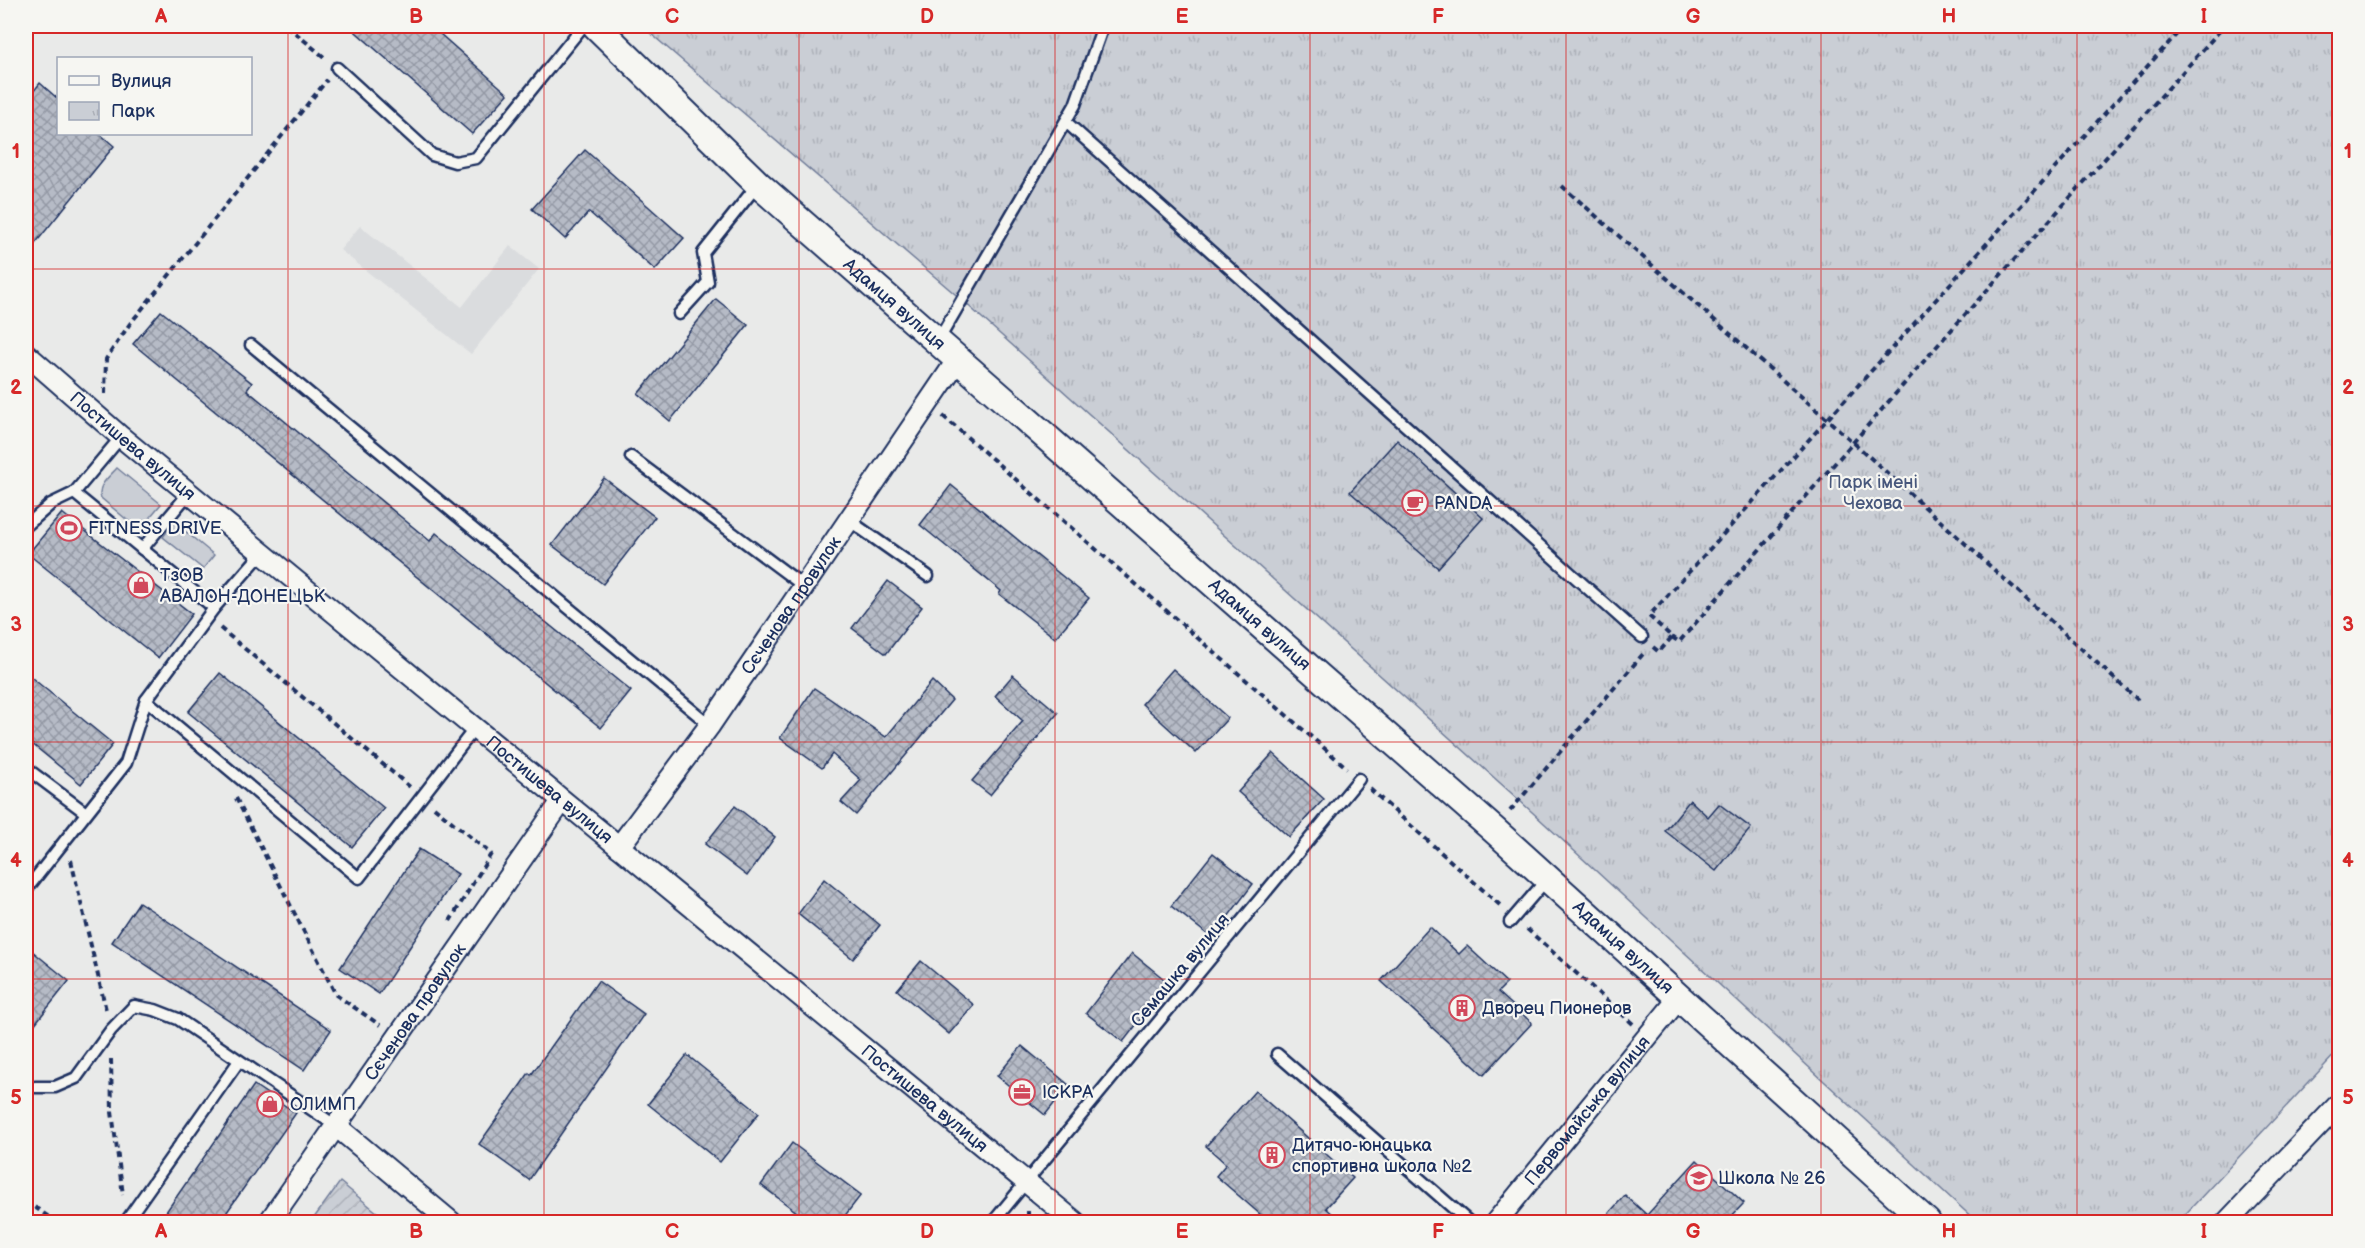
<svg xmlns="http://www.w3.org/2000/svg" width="2365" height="1248" viewBox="0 0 2365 1248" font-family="'Balsamiq Sans',sans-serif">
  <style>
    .built { fill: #dadcde }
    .grass { fill: #caced5; stroke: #727e9a; stroke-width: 1.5 }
    .park { fill: url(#park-tufts); stroke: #727e9a; stroke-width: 1.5 }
    .garden { fill: url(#garden-furrows); stroke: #727e9a; stroke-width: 1.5 }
    .building { fill: url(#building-cross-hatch); stroke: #1b2f5e; stroke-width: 1.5 }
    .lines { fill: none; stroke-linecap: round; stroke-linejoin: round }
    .service-casing { stroke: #1b2f5e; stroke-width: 15 }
    .minor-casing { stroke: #1b2f5e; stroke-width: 24 }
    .tertiary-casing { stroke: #1b2f5e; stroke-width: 30 }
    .path { stroke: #1b2f5e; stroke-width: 4; stroke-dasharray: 6 4.5; stroke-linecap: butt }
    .service { stroke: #f6f6f2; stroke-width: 10 }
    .minor { stroke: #f6f6f2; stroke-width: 20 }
    .tertiary { stroke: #f6f6f2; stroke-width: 26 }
    .grid { fill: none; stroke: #d62828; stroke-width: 1.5; stroke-opacity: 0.55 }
    .labels { text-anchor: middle; stroke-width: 4.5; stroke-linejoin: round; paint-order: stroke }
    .street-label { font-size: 18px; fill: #1b2f5e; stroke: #f6f6f2 }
    .park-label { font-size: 18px; fill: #47577c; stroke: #f6f6f2 }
    .poi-label { font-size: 18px; fill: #1b2f5e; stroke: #f6f6f2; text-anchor: start }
    .neatline { fill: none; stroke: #d62828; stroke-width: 2 }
    .grid-label { font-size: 20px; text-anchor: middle; font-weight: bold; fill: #d62828 }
  </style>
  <defs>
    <pattern id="park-tufts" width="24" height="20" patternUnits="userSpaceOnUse" patternTransform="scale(1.5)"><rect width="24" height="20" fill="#caced5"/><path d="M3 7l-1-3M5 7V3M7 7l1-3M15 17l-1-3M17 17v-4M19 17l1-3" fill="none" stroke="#adb1b9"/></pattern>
    <pattern id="garden-furrows" width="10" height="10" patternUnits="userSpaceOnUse" patternTransform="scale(1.5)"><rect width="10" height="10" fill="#caced5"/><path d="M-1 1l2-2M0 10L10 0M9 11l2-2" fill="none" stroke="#adb1b9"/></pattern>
    <pattern id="building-cross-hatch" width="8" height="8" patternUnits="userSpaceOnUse" patternTransform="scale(1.5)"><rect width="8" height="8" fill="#b6bbc6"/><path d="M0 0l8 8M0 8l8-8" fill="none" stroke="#9398a4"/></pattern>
  </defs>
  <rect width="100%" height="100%" fill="#e9eae9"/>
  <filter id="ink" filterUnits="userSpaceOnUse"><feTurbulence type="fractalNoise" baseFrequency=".0167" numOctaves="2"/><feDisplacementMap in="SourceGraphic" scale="12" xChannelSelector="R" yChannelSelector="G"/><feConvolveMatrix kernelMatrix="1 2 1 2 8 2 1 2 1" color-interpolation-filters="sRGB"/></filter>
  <g filter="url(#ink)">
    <path class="built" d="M360,226L462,307L510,246L539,269L471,354L340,250Z"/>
    <g class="grass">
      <path d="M117,468L161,504L139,530L101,498C96,486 110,476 117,468Z"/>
      <path d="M174,522L214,555L203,569L163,537Z"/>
    </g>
    <path class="park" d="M642,26H2339V1050L2178,1222H1977L1519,800L962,300Z"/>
    <path class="garden" d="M340,1182L389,1222H311Z"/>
    <g class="building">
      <path d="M349,26H431L508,94L472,134Z"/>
      <path d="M40,83L58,99V134H100L114,146L26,255V101Z"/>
      <path d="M585,150L684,238L655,270L589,212L565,239L532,209Z"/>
      <path d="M716,299L748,325L670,421L638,394Z"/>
      <path d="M161,311L252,383L247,390L430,541L436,533L631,691L601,728L133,344Z"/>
      <path d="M1397,440L1483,518L1438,568L1350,492Z"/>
      <path d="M604,478L655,517L603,584L552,545Z"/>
      <path d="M951,485L1089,598L1055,638L999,594L1001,591L920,525Z"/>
      <path d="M62,513L192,614L158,658L28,554Z"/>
      <path d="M888,581L922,607L886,654L852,628Z"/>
      <path d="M1173,669L1228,718L1196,753L1142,704Z"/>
      <path d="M26,673L113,744L81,784L26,739Z"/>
      <path d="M220,673L384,808L352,847L188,712Z"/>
      <path d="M1013,675L1058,713L990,795L972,781L1023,721L995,696Z"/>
      <path d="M932,681L952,700L856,815L841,802L861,780L832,754L822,768L780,738L814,688L886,737Z"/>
      <path d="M1273,753L1324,799L1289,837L1238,792Z"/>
      <path d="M1690,800L1708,817L1719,804L1751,828L1716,871L1665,831Z"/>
      <path d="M735,806L775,837L747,876L705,844Z"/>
      <path d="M419,849L458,874L379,994L340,968Z"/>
      <path d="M1213,853L1253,884L1212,938L1171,906Z"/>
      <path d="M824,879L880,925L853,959L798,914Z"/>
      <path d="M139,902L331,1030L304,1070L112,942Z"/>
      <path d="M1430,927L1459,954L1467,946L1507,983L1498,992L1532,1023L1484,1075L1381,981Z"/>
      <path d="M26,946L69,981L26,1035Z"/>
      <path d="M1132,953L1169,983L1123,1042L1086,1013Z"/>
      <path d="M921,961L974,1005L949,1034L897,990Z"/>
      <path d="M598,981L644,1014L529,1180L479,1144L529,1073L531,1075Z"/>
      <path d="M1022,1046L1069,1085L1045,1115L997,1076Z"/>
      <path d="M687,1055L759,1113L720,1162L648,1104Z"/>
      <path d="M254,1085L296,1113L220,1222H159Z"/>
      <path d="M1255,1091L1353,1178L1326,1208L1342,1222H1269L1216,1176L1226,1164L1206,1146Z"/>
      <path d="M792,1143L861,1195L840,1222H810L761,1185Z"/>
      <path d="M1697,1160L1744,1203L1726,1222H1601L1625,1195L1647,1215Z"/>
    </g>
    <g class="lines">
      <g class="service-casing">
        <g id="service">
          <path d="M337,68L432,155L455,162L476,158L583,26"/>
          <path d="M1066,122L1642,637"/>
          <path d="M679,314L708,282L703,253L758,184"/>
          <path d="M938,341L1075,105L1103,26"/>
          <path d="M251,345L710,725"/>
          <path d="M121,437L74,493L214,608L262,553"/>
          <path d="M631,457L805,587"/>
          <path d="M850,521L928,576"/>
          <path d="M26,526L51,504L74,493"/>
          <path d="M142,549L189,493"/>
          <path d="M146,700L359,878L475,728"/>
          <path d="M26,768L86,813"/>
          <path d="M26,890L126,763L146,700L214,608"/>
          <path d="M1510,922L1547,879"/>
          <path d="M1277,1054L1469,1222"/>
          <path d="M35,1087H55L76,1078L111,1030L134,1006L155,1010L178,1019L336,1126"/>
          <path d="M127,1220L239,1061"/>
          <path d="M993,1222L1359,779"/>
        </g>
      </g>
      <g class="minor-casing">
        <g id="minor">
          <path id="s1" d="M26,354L121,437L1075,1222"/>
          <path id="s2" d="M619,847L710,725L958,359"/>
          <path d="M336,1126L451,1222"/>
          <path id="s3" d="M269,1222L562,801"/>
          <path id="s4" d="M1496,1222L1679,998"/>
          <path d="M2227,1222L2340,1103"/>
        </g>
      </g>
      <g class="tertiary-casing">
        <g id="tertiary">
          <path id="s5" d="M596,26L758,184L1494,830L1927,1222"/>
        </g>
      </g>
      <g class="path">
        <path d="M287,26L324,57"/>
        <path d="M1562,186L1853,442L2138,700"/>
        <path d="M105,394L106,359L129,325L327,80"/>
        <path d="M943,416L1347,768"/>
        <path d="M220,628L410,787"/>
        <path d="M1672,637L1679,642L1945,337L2224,26"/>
        <path d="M1653,647L1659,652L1672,637L1649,616L2184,26"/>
        <path d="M1370,789L1501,906"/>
        <path d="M236,798L336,995L380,1025"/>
        <path d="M434,807L491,854L450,921"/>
        <path d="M1510,811L1643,654"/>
        <path d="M71,860L106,1010"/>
        <path d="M1527,929L1633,1024"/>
        <path d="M111,1059L112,1112L123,1195"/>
        <path d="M26,1201L56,1222"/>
        <path d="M1028,1211V1222"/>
      </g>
      <use href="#service" class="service"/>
      <use href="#minor" class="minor"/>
      <use href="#tertiary" class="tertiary"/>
    </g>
  </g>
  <path class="grid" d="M288,26V1222M544,26V1222M799,26V1222M1055,26V1222M1310,26V1222M1566,26V1222M1821,26V1222M2077,26V1222M26,269H2340M26,506H2340M26,742H2340M26,979H2340"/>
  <defs>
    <g id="cafe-ring" transform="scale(1.35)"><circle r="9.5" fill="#f6f6f2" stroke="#d1495b" stroke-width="1.5"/><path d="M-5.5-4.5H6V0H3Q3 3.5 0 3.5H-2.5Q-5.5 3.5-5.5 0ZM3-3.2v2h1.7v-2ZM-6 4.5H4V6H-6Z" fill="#d1495b"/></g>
    <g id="stadium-ring" transform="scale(1.35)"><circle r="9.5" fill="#f6f6f2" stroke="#d1495b" stroke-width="1.5"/><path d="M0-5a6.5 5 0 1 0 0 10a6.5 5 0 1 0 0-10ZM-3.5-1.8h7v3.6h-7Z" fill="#d1495b"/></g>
    <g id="shop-ring" transform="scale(1.35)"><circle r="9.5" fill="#f6f6f2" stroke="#d1495b" stroke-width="1.5"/><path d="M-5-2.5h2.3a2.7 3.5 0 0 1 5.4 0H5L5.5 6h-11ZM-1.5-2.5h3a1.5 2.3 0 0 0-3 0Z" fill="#d1495b"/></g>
    <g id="building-ring" transform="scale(1.35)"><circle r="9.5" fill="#f6f6f2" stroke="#d1495b" stroke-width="1.5"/><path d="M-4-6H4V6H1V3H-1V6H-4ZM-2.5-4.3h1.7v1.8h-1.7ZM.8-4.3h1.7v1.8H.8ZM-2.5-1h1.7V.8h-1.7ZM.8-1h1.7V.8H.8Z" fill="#d1495b"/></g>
    <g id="office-ring" transform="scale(1.35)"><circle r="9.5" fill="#f6f6f2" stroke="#d1495b" stroke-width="1.5"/><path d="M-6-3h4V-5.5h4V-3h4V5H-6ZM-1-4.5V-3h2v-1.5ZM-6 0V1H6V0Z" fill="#d1495b"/></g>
    <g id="school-ring" transform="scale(1.35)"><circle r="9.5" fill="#f6f6f2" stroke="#d1495b" stroke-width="1.5"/><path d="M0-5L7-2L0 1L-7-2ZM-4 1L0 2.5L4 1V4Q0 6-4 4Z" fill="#d1495b"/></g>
  </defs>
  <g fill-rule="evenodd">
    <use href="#cafe-ring" x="1415" y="503"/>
    <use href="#stadium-ring" x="69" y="528"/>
    <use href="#shop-ring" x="141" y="585"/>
    <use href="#building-ring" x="1462" y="1008"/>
    <use href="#office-ring" x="1022" y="1092"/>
    <use href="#shop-ring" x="270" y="1104"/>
    <use href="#building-ring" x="1272" y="1155"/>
    <use href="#school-ring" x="1699" y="1178"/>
  </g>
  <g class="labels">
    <g class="street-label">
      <text dy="6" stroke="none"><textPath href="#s5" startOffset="408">Адамця вулиця</textPath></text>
      <text dy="6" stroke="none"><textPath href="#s1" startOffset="141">Постишева вулиця</textPath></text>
      <text dy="6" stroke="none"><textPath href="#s2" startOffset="297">Сєченова провулок</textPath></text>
      <text dy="6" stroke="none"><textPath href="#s5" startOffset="894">Адамця вулиця</textPath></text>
      <text dy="6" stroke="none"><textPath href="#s1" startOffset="681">Постишева вулиця</textPath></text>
      <text dy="6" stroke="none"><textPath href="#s5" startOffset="1380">Адамця вулиця</textPath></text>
      <text transform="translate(1180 970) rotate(-50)" y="6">Семашка вулиця</text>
      <text dy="6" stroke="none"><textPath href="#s3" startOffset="256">Сєченова провулок</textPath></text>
      <text dy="6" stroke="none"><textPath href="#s1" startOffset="1167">Постишева вулиця</textPath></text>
      <text dy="6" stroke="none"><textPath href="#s4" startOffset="144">Первомайська вулиця</textPath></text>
    </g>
    <g class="park-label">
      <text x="1873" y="488">Парк імені<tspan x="1873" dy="21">Чехова</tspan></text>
    </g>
    <g class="poi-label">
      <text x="1434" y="509">PANDA</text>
      <text x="88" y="534">FITNESS DRIVE</text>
      <text x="160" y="581">ТзОВ<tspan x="160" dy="21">АВАЛОН-ДОНЕЦЬК</tspan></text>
      <text x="1482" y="1014">Дворец Пионеров</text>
      <text x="1042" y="1098">ІСКРА</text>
      <text x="290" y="1110">ОЛИМП</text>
      <text x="1292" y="1151">Дитячо-юнацька<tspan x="1292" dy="21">спортивна школа №2</tspan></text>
      <text x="1718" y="1184">Школа № 26</text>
    </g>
  </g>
  <rect width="2365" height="1248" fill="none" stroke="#f6f6f2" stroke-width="66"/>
  <rect x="57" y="57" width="195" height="78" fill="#f6f6f2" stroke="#9ea6b7" stroke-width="1.5"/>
  <rect x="69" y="76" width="30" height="9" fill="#f6f6f2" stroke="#9ea6b7" stroke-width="1.5"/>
  <text x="111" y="87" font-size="18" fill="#1b2f5e">Вулиця</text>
  <rect x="69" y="102" width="30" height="18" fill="url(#park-tufts)" stroke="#9ea6b7" stroke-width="1.5"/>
  <text x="111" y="117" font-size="18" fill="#1b2f5e">Парк</text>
  <rect x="33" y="33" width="2299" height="1182" class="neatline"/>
  <g class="grid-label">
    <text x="161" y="23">A</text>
    <text x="416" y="23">B</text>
    <text x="672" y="23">C</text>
    <text x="927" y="23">D</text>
    <text x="1182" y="23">E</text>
    <text x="1438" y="23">F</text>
    <text x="1693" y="23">G</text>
    <text x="1949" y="23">H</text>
    <text x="2204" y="23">I</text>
    <text x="16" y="158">1</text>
    <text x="2348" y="158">1</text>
    <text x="16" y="394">2</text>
    <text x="2348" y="394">2</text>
    <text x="16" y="631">3</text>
    <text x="2348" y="631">3</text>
    <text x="16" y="867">4</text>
    <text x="2348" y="867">4</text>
    <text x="16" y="1104">5</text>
    <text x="2348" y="1104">5</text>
    <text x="161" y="1238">A</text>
    <text x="416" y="1238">B</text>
    <text x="672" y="1238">C</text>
    <text x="927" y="1238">D</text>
    <text x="1182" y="1238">E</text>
    <text x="1438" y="1238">F</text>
    <text x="1693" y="1238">G</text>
    <text x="1949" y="1238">H</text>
    <text x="2204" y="1238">I</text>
  </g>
</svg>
